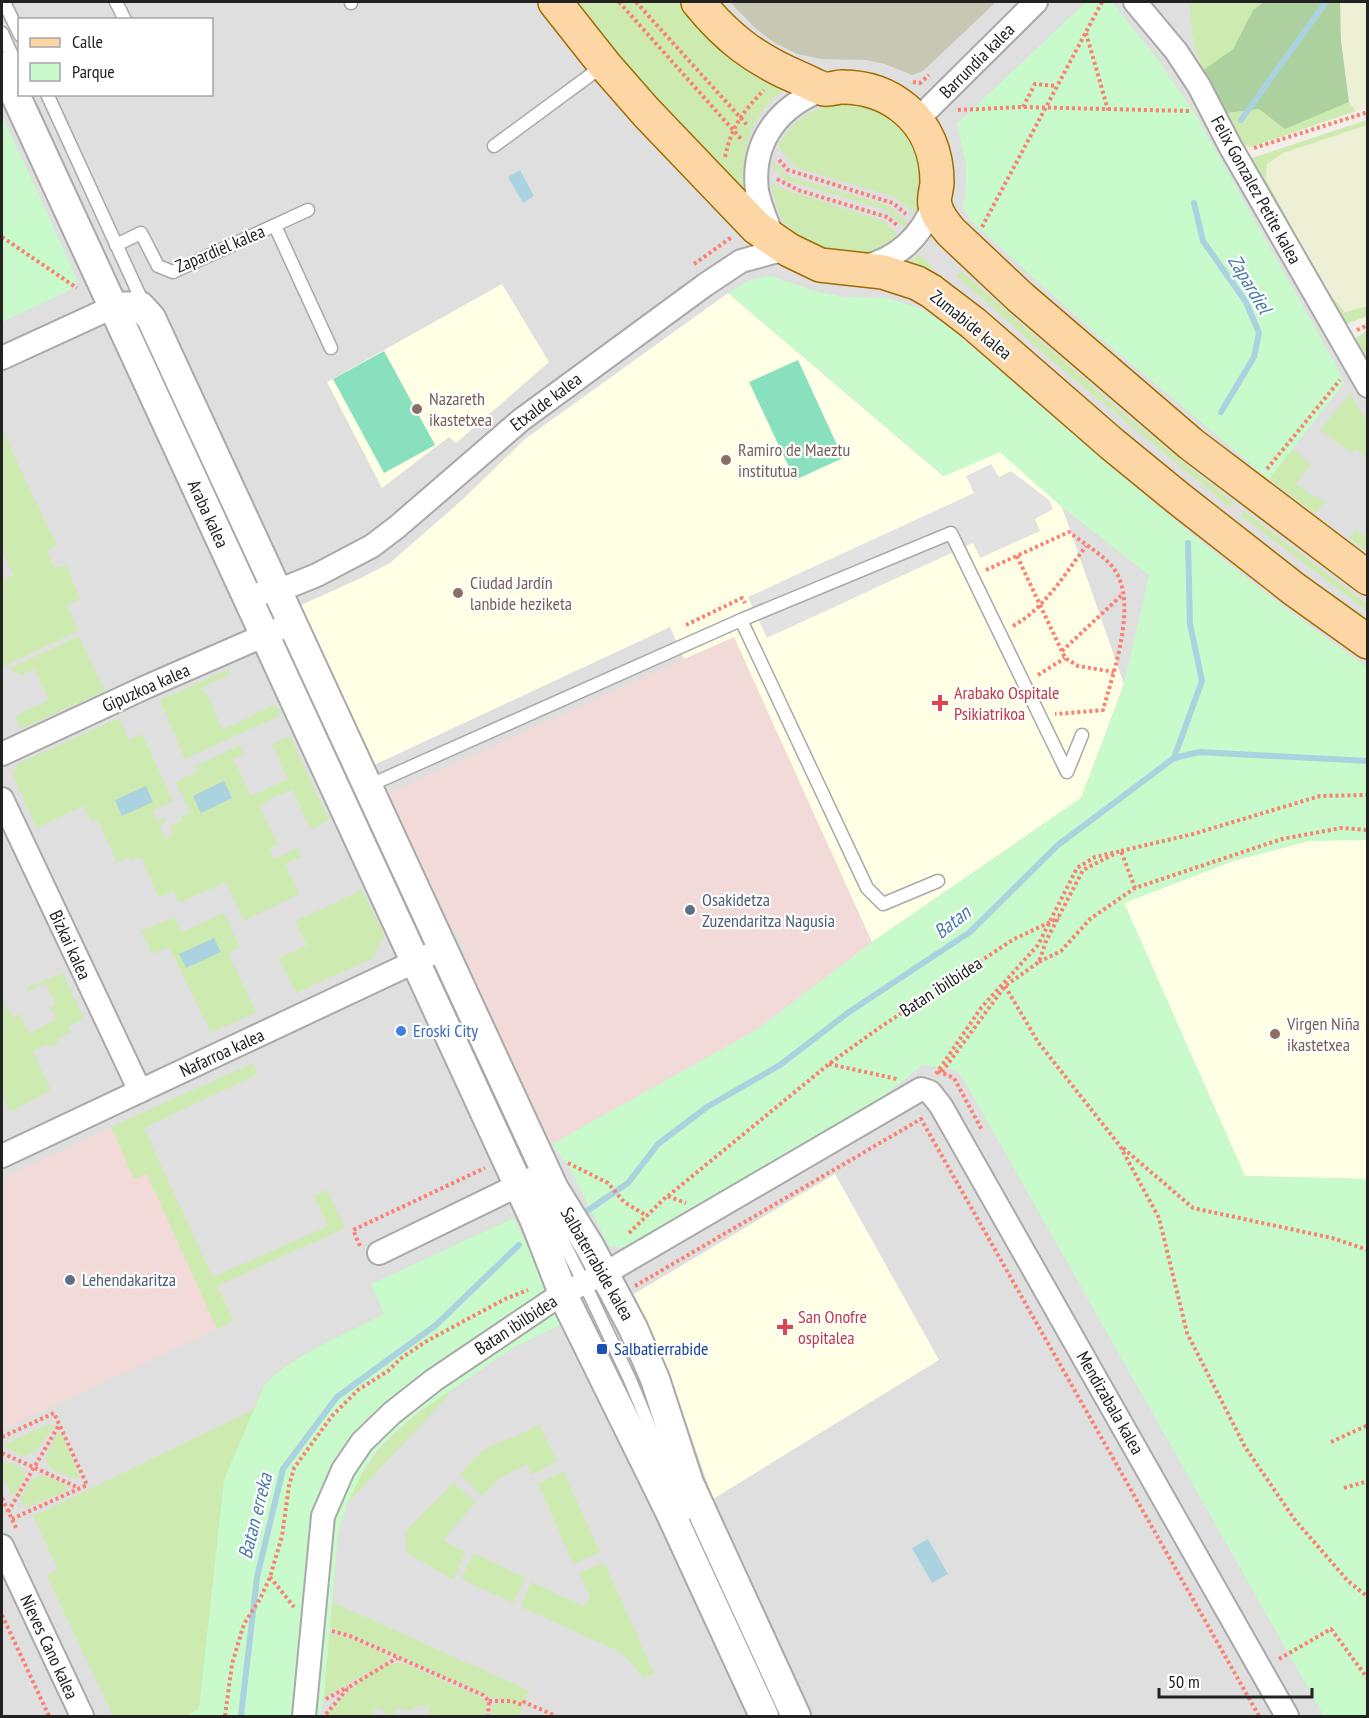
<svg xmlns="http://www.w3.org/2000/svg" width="1369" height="1718" viewBox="0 0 1369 1718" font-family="'PT Sans Narrow',sans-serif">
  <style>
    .residential { fill: #e0dfdf; fill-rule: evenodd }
    .commercial { fill: #f2dad9 }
    .education { fill: #ffffe5 }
    .construction { fill: #c7c7b4 }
    .farmland { fill: #eef0d5 }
    .grass { fill: #cdebb0 }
    .forest { fill: #add19e }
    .park { fill: #c8facc }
    .pitch { fill: #88e0be }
    .parking { fill: #e2e2e2 }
    .water { fill: #aad3df }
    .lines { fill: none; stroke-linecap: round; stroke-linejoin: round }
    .stream { stroke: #aad3df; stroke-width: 6 }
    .service-casing { stroke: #a9a9a9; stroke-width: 15 }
    .minor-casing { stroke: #a9a9a9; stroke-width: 26 }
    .tertiary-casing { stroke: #a9a9a9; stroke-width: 32 }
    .primary-casing { stroke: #a06b00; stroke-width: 36 }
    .path { stroke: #fa8072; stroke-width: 4; stroke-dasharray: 3 3; stroke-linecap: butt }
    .service { stroke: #fff; stroke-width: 12 }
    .minor { stroke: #fff; stroke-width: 22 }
    .tertiary { stroke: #fff; stroke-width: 28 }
    .primary { stroke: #fcd6a4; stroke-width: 33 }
    .education-dot { fill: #8d6e63; stroke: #fff; stroke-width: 2 }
    .health-dot { fill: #e0444e; stroke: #fff; stroke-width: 2 }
    .service-dot { fill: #5c6f8a; stroke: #fff; stroke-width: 2 }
    .shop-dot { fill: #3f7fe0; stroke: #fff; stroke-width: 2 }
    .transit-dot { fill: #1a4fb4; stroke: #fff; stroke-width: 2 }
    .labels { text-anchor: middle; stroke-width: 4.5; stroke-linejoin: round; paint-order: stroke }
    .street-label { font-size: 18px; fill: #222; stroke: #fff }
    .education-label { font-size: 18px; fill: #785e54; stroke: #fff; text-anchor: start }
    .health-label { font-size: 18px; fill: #be3a42; stroke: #fff; text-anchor: start }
    .service-label { font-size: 18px; fill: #4e5e75; stroke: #fff; text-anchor: start }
    .shop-label { font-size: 18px; fill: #366cbe; stroke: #fff; text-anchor: start }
    .transit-label { font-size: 18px; fill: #164399; stroke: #fff; text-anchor: start }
    .water-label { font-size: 20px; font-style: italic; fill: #4a7aab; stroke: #fff }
  </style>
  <rect width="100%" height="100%" fill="#f2efe9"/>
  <path class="residential" d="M2,2H1189L1192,36L1206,88L1367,377V1716H2ZM20,20H212V94H20Z"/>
  <g class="commercial">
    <path d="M734,636L872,942L756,1030L552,1144L461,959L465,950L456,931L445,927L383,796Z"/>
    <path d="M138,1115L234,1321L2,1430V1178Z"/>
  </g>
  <g class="education">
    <path d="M502,284L549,362L456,443L449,437L382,488L327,382Z"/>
    <path d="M728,293L943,476L1000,452L1062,507L1124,684L1081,798L872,942L734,637L684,659L670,627L374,765L299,606L359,579L390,563L461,501L525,439Z"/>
    <path d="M1358,839L1367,840V1179L1245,1176L1124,903L1233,861L1309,841Z"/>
    <path d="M835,1174L939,1360L713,1499L666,1365L634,1294Z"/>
  </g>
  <path class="construction" d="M730,2H996L923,71L912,75L885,64L866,60L822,59L797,54L775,43L756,29Z"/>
  <g class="farmland">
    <path d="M1340,2H1367V107L1356,111L1349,102L1341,41Z"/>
    <path d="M1367,125V306L1345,312L1326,290L1266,180L1267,164L1283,153Z"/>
  </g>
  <g class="grass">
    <path d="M569,2H692L796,83C787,89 775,95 769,103C744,132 741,166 747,202Z"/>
    <path d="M1189,2H1264L1253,10L1233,49L1202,71L1192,36Z"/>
    <path d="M1349,102L1356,111L1251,147L1238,146L1220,114L1259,109L1324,111Z"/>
    <path d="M856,103C864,105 875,106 882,111C922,133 932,174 915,214L895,197L795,167L778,146C799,112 818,105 856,103Z"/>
    <path d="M1367,120V125L1283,153L1267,164L1266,179L1326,290L1345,312L1367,306V316L1342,326L1247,166L1252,158Z"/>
    <path d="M773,161L788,176L889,206L908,223L905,228L886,210L785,180L771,164Z"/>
    <path d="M770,181L779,188L884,221L899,236C871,256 852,261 821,247C814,244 806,242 799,238C781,227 774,200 770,181Z"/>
    <path d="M919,254L933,267L928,276L906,266Z"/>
    <path d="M961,271L1123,413L1234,503L1230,507L1057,365L957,276Z"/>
    <path d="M1367,330V377L1349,343Z"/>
    <path d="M1350,394L1367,422V458L1355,449L1352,453L1320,430Z"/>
    <path d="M2,429L57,546L47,550L54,568L66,565L80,599L67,605L78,631L2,667V581L13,575L2,550Z"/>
    <path d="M1292,449L1311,464L1296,484L1317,499L1319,497L1325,502L1316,514L1269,479Z"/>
    <path d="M1244,511L1367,604V611L1240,515Z"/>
    <path d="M1356,529L1367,538V552L1349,538Z"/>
    <path d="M79,636L105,691L21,729L15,716L49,700L34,669L20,676L19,672L14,674L11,668Z"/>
    <path d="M229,669L231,674L201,688L204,694L207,693L222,730L276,704L281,715L185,759L160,700Z"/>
    <path d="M119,718L129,740L142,734L173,801L153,811L158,821L164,818L167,822L159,826L165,838L173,834L170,826L182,820L181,817L190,812L176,782L198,771L196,766L240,745L244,754L233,759L251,796L288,779L272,744L290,736L329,820L311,830L292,789L259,805L278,845L270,848L274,859L298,848L301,857L285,864L299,894L244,921L226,882L179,903L173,891L159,898L141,857L131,861L130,857L117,863L97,819L91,821L83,806L36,828L13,775L17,764Z"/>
    <path d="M362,890L384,935L373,958L296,993L279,958L307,945L295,921Z"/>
    <path d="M224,913L240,947L228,953L256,1012L211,1033L169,947L152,954L141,931L174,917L182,932Z"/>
    <path d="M63,973L84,1019L68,1027L71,1033L57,1039L58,1043L50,1047L48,1044L33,1051L51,1090L10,1112L2,1095V1001L3,1000L12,1017L19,1014L30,1034L56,1019L50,1008L56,1004L45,983L27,992L25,988Z"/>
    <path d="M253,1063L258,1074L144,1128L213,1277L328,1226L314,1196L327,1190L345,1228L217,1286L234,1321L217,1329L147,1174L134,1179L111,1127Z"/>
    <path d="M514,1218L337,1448L285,1716H113L47,1576L58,1569L33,1516L253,1410C256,1402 260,1392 265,1385C284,1359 354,1330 384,1314L371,1284Z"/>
    <path d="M448,1392V1396L347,1504C369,1450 402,1424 448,1392Z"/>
    <path d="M49,1424L53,1427L36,1451L22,1457L3,1445Z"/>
    <path d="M540,1425L557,1461L532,1475L527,1464L498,1479L482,1496L460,1474L483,1450Z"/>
    <path d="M57,1433L62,1435L79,1474L75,1479L50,1468L45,1458Z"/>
    <path d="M2,1461L21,1467L25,1476L16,1494L12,1495L2,1476Z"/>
    <path d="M564,1472L600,1552L573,1564L538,1483Z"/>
    <path d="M43,1475L68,1486L66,1491L25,1508L20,1498L32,1479Z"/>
    <path d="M453,1483L476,1502L443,1540L465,1552L454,1580L407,1553L405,1532Z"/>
    <path d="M475,1554L524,1577L525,1579L513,1603L463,1580L462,1577L471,1557Z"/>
    <path d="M604,1562L654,1673L643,1678L629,1660L616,1650L521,1607L531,1582L584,1606L590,1597L579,1573Z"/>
    <path d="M332,1602L530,1691L522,1704C510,1699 495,1702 485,1694L368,1642L333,1629L330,1625Z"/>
    <path d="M332,1634L349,1638L388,1655L389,1660L327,1696L324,1695L329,1635Z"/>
    <path d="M402,1662L483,1698L487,1703L486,1716H442L437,1714L429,1716V1706H415L414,1710L395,1709L394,1715L385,1714L383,1710L378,1708L374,1710L373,1716H326C345,1695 370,1664 402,1662Z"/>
    <path d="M512,1702L523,1706L519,1716H490L493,1704Z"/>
  </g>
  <path class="forest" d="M1264,2H1340L1341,41L1349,102L1285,129L1259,109L1220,114L1202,71L1233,49L1253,10Z"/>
  <g class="park">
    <path d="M1086,2H1112L1158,60L1197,117L1338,369L1344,383L1269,479L1097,335L970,220L963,207L966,187V164L957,124Z"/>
    <path d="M2,115L77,279L70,290L2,322Z"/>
    <path d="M771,276L818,292L844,297L888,298L922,309L950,328C1086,445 1220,565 1367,667V840L1309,841L1233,861L1124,903L1245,1176L1367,1179V1716H1324L964,1080L956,1070L923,1065L876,1102L628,1248L609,1246L570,1169L552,1144L756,1030L872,942L1081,798L1124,684L1149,575L1062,507L1000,452L944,476L728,293L750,280Z"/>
    <path d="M514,1218L564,1323L514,1347L413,1416L378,1449L364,1469L347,1504L338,1533L324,1695L320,1716H185L199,1709L224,1480L264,1386C291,1355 347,1334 384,1314L371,1284Z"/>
  </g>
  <g class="pitch">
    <path d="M384,351L435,445L384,473L333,379Z"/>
    <path d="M798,360L843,458L795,480L749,382Z"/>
  </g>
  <path class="parking" d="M991,464L999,477L1011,471L1049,500L1053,509L1035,519L1040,531L980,558L973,543L767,638L748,597L974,493L966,476Z"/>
  <g class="water">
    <path d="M520,170L534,196L523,203L508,177Z"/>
    <path d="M224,781L232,798L201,813L193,796Z"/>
    <path d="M146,786L153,802L122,816L115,800Z"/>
    <path d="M214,938L221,952L186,968L179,954Z"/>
    <path d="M928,1539L948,1574L932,1583L912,1548Z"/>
  </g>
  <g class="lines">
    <g class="stream">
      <path d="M1241,120L1326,2"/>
      <path d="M1194,203L1203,241L1246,302L1259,333L1254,357L1221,412"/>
      <path d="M1174,758L1202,681L1190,624L1188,543"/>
      <path d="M584,1213L628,1183L658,1144L707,1107L780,1065L849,1012L970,932L1058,845L1174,758L1199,752L1368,761"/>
      <path d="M241,1716L257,1577L283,1469L337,1397L436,1325L519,1245"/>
    </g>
    <g class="service-casing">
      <g id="service">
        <path d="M4,2L20,35"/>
        <path d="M116,2L125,20"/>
        <path d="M351,2V3"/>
        <path d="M2,33L19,71"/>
        <path d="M47,94L144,305"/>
        <path d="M494,146L604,65"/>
        <path d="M275,226L331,348"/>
        <path d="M116,245L141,233L158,266L173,272L308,210"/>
        <path d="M741,620L867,888L883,904L938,881"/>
        <path d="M368,786L741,620L951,533L1067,772L1082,735"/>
        <path d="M530,1176L590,1295L630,1380L686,1514"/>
      </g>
    </g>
    <g class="minor-casing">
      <g id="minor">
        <path d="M1135,2L1176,51L1199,86L1230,146L1368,386"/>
        <path d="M917,120L1036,2"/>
        <path d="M773,239C768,223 760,207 757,191C751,140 780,105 825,89"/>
        <path d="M862,267C897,260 922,236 934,203"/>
        <path d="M2,358L113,307"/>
        <path d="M246,597L285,588L317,575L372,546L397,527L521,420L705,285L741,261L774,252L789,250"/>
        <path d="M2,754L146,687L279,629"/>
        <path d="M2,799L140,1091"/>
        <path d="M2,1156L429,955"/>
        <path d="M379,1253L531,1179"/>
        <path d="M2,1546L82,1716"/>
        <path d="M304,1716L323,1516L343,1470L362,1442L392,1413L434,1380L557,1297L614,1268L921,1089L930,1092L941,1106L1287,1716"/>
      </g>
    </g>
    <g class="tertiary-casing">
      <g id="tertiary">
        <path d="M2,66L535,1221L566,1301L670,1512L764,1716"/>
        <path d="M113,307L140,306L151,318L554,1189L590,1247L633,1328L655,1379L689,1483L796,1716"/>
      </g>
    </g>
    <g class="primary-casing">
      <g id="primary">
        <path d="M555,2L604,64L646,112L757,228L789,250L820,265L883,272L917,283L931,291L973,323L1112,444L1178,498L1294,589L1368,642"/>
        <path d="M698,2C727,38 756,60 799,78C807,81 816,87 824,89C830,90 836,87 842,87C865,87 887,94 905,109C927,127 937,154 937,182C937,189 933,198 935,205C937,215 944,224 951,232L1020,297L1191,444L1368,578"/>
      </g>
    </g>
    <g class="path">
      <path d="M619,2L742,140"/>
      <path d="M636,2L748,126"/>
      <path d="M1086,33L1108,110"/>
      <path d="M913,82L920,83L929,75"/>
      <path d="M1023,107L1035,84L1057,86"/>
      <path d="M958,110L1023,107L1190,111"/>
      <path d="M1254,148L1368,112"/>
      <path d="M725,157C731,128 743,111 764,90"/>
      <path d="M779,160L788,170L893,203L906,214"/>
      <path d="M777,179L798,190L887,217L897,225"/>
      <path d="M982,227L1102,2"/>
      <path d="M2,237L77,288"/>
      <path d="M694,264L732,237"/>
      <path d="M1357,330L1368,325"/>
      <path d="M1267,469L1340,380"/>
      <path d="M1017,556L1065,658L1078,666L1114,672"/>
      <path d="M986,570L1069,532C1082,542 1098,552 1109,563C1142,595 1113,673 1103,710L1055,714"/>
      <path d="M686,625L742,598L745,603"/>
      <path d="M1013,626C1045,608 1064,575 1086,546"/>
      <path d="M1062,651L1123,594"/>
      <path d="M1038,675L1065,658"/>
      <path d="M1121,851L1193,834L1320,796L1368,795"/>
      <path d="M1039,962L1061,951L1090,919L1135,888L1282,839L1341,828L1368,830"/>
      <path d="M1005,986L1038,1042L1120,1146L1159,1218L1187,1333L1245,1447L1295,1520L1348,1581L1368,1597"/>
      <path d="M829,1064L897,1079"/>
      <path d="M938,1071L954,1078L982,1130"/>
      <path d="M942,1072L1005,986L1039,962L1046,941L1083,870L1114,854"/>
      <path d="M936,1074L981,1008L1038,945L1077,868L1095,857L1121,851L1135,888"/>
      <path d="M1123,1148L1193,1208L1332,1238L1368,1250"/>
      <path d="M568,1163L608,1183L624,1202L647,1216"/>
      <path d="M668,1196L829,1064L879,1028L1014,939L1059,918"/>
      <path d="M629,1233L667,1196L686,1203"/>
      <path d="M360,1246L353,1230L485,1168"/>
      <path d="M635,1286L921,1119L1259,1716"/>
      <path d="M2,1437L54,1413L87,1485L12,1519"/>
      <path d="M1331,1442L1368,1425"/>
      <path d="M2,1453L79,1488"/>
      <path d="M1344,1488L1368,1481"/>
      <path d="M2,1498L17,1530"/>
      <path d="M8,1512L59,1425"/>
      <path d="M270,1577L294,1607"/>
      <path d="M2,1615L49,1716"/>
      <path d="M332,1631L350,1636L483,1695L489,1701L488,1716"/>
      <path d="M1279,1659L1331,1629L1368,1679"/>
      <path d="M326,1699L348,1687"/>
      <path d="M489,1701H512L522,1705L524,1702L556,1716"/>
      <path d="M326,1714L349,1687L397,1658"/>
      <path d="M225,1716L232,1664L244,1624L260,1599L270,1577L282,1536L289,1486L294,1468L332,1416L358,1390L388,1371L400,1359L425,1342L505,1299L528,1290"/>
    </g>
    <use href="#service" class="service"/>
    <use href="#minor" class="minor"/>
    <use href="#tertiary" class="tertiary"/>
    <use href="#primary" class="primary"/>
  </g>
  <g class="education-dot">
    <circle cx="417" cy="409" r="6"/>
    <circle cx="726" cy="460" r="6"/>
    <circle cx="458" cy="593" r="6"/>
    <circle cx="1275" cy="1034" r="6"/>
  </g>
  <g class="health-dot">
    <path d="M937 694h6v6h6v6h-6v6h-6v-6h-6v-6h6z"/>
    <path d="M782 1318h6v6h6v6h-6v6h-6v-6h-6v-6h6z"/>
  </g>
  <g class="service-dot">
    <circle cx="690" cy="910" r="6"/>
    <circle cx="70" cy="1280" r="6"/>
  </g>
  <circle class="shop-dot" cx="401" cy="1031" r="6"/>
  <rect class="transit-dot" x="596" y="1343" width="12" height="12" rx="3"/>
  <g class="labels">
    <g class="street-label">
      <text transform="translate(977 61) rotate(-45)" y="6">Barrundia kalea</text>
      <text transform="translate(1256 190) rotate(61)" y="6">Felix Gonzalez Petite kalea</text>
      <text transform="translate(220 249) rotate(-23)" y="6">Zapardiel kalea</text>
      <text transform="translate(971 325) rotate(39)" y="6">Zumabide kalea</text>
      <text transform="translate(546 402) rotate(-37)" y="6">Etxalde kalea</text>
      <text transform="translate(208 514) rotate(65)" y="6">Araba kalea</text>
      <text transform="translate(146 688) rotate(-24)" y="6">Gipuzkoa kalea</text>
      <text transform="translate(70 945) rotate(65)" y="6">Bizkai kalea</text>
      <text transform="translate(941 987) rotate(-33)" y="6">Batan ibilbidea</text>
      <text transform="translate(222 1053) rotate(-25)" y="6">Nafarroa kalea</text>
      <text transform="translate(597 1264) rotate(60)" y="6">Salbaterrabide kalea</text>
      <text transform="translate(516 1325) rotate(-33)" y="6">Batan ibilbidea</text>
      <text transform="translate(1110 1403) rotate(60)" y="6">Mendizabala kalea</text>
      <text transform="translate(49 1647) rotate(65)" y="6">Nieves Cano kalea</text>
    </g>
    <g class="education-label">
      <text x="429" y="405">Nazareth<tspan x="429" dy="21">ikastetxea</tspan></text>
      <text x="738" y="456">Ramiro de Maeztu<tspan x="738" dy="21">institutua</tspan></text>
      <text x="470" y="589">Ciudad Jardín<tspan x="470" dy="21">lanbide heziketa</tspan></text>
      <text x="1287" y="1030">Virgen Niña<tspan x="1287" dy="21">ikastetxea</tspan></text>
    </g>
    <g class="health-label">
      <text x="954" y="699">Arabako Ospitale<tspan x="954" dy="21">Psikiatrikoa</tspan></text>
      <text x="798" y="1323">San Onofre<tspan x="798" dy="21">ospitalea</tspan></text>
    </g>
    <g class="service-label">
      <text x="702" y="906">Osakidetza<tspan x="702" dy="21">Zuzendaritza Nagusia</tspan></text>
      <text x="82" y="1286">Lehendakaritza</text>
    </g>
    <g class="shop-label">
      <text x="413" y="1037">Eroski City</text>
    </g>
    <g class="transit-label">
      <text x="614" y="1355">Salbatierrabide</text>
    </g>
    <g class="water-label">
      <text transform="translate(1250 284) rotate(59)" y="7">Zapardiel</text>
      <text transform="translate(952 922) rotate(-38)" y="7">Batan</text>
      <text transform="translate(255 1516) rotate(-76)" y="7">Batan erreka</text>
    </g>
  </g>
  <rect width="1369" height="1718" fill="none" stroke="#222222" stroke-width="6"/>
  <rect x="18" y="18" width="195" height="78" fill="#ffffff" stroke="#a7a7a7" stroke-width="1.5"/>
  <rect x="30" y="38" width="30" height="9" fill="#fcd6a4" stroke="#a7a7a7" stroke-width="1.5"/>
  <text x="72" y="48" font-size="18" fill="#222222">Calle</text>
  <rect x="30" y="63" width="30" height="18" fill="#c8facc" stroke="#a7a7a7" stroke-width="1.5"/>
  <text x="72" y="78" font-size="18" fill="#222222">Parque</text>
  <path d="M1159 1688v9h153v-9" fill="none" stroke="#222222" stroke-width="3"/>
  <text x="1168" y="1688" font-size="18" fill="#222222" stroke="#ffffff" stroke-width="4.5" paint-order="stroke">50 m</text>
</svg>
